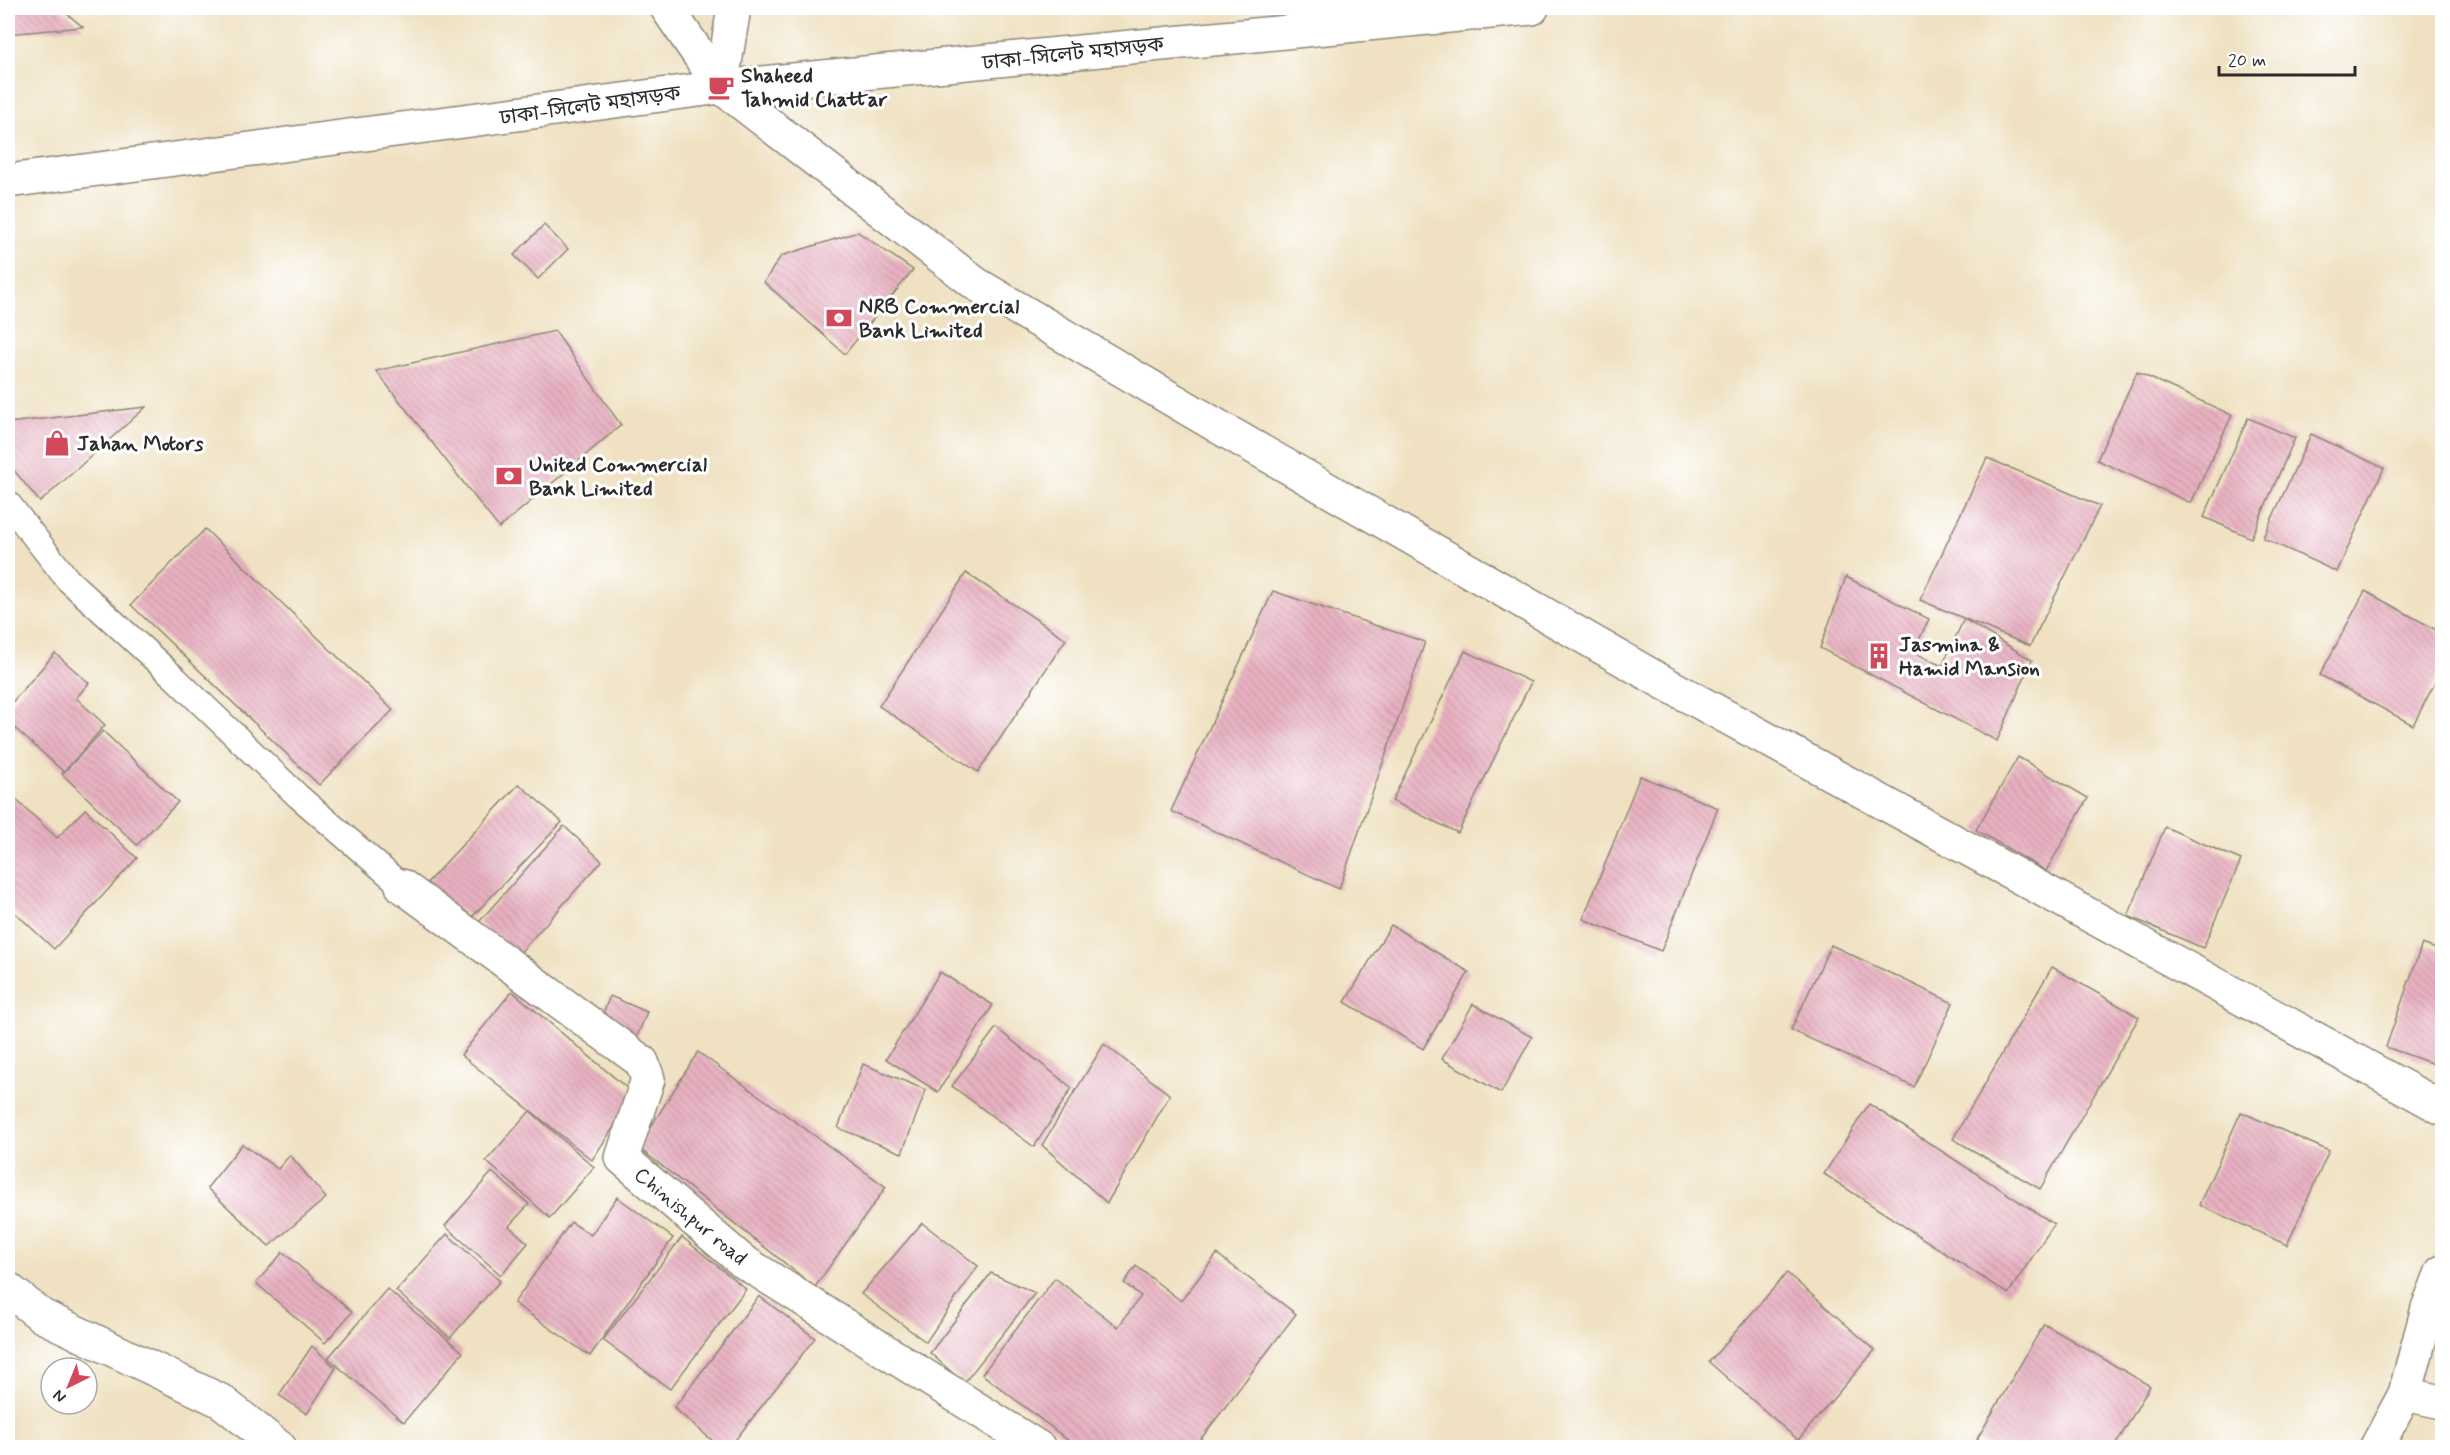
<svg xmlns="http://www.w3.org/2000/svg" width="2450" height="1455" viewBox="0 0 2450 1455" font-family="Mynerve,'Noto Sans Bengali',sans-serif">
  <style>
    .building { fill: url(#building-back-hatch) }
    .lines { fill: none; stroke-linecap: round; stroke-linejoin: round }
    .service-casing { stroke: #8d8676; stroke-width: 27 }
    .minor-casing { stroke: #8d8676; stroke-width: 36 }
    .tertiary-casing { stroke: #8d8676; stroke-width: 36 }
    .trunk-casing { stroke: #8d8676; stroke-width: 36 }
    .service { stroke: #fff; stroke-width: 24 }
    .minor { stroke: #fff; stroke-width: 33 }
    .tertiary { stroke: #fff; stroke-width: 33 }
    .trunk { stroke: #fff; stroke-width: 33 }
    .labels { text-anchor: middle; stroke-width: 6; stroke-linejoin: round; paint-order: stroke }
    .street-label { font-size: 21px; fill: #2b2b2b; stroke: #fff }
    .poi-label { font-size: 21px; font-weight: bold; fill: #2b2b2b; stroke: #fff; text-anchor: start }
  </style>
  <defs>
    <pattern id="building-back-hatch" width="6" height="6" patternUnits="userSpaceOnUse" patternTransform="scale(1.5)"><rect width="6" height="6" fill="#e8b1c1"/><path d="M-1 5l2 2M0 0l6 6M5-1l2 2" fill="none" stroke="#c798a6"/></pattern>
  </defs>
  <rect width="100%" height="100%" fill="#fff"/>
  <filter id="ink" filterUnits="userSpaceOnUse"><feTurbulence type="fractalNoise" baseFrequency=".0167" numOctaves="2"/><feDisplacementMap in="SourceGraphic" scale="12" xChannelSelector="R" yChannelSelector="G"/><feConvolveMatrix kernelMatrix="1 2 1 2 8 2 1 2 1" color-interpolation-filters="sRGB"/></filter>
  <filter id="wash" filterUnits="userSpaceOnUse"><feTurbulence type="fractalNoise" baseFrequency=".008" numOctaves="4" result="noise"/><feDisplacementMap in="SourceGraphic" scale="24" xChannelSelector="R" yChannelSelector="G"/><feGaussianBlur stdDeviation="1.35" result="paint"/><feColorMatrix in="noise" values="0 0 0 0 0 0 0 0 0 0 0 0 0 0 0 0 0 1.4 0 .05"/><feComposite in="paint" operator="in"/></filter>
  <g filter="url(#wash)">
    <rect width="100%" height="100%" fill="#efe1c1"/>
    <g id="blocks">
      <g class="building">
        <path d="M8,8H60L83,27L8,34Z"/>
        <path d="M196,8H234V9L201,14Z"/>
        <path d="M544,225L568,249L538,279L514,255Z"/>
        <path d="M858,232L913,270L845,354L764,282L781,256Z"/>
        <path d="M555,331L621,425L499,528L376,371Z"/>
        <path d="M2137,372L2232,415L2191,503L2097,460Z"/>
        <path d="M146,407L40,502L8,463V423Z"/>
        <path d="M2248,418L2295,438L2251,538L2204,517Z"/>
        <path d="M2311,434L2384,468L2337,572L2263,538Z"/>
        <path d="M1987,458L2100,506L2030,646L1920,600Z"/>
        <path d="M205,529L393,710L319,785L131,605Z"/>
        <path d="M966,573L1066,639L978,772L879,706Z"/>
        <path d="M1846,577L1929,619L1913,652L1942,666L1964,619L2032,660L1997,741L1820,648Z"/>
        <path d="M1273,591L1425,642L1339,889L1171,811Z"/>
        <path d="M2365,591L2442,633V669L2413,725L2320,675Z"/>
        <path d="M1465,651L1531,682L1458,833L1392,801Z"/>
        <path d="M55,653L89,683L76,698L105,725L64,772L8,722V707Z"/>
        <path d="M103,731L178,802L137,845L62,774Z"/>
        <path d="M2018,757L2088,798L2046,871L1976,830Z"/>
        <path d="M1640,776L1718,808L1661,951L1583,919Z"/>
        <path d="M519,784L562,822L471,918L425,885Z"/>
        <path d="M8,792L57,838L85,809L137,858L54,949L8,906Z"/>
        <path d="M564,826L602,861L517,956L479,922Z"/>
        <path d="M2165,827L2241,860L2203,948L2128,916Z"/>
        <path d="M1391,925L1469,972L1423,1049L1345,1002Z"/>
        <path d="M2422,944L2442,951V1067L2386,1047Z"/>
        <path d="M1831,945L1953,1003L1914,1087L1791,1030Z"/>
        <path d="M2052,967L2139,1017L2040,1189L1953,1139Z"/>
        <path d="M940,972L993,1005L938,1092L886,1059Z"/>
        <path d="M512,991L635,1095L592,1160L461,1055Z"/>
        <path d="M610,996L647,1012L636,1039L599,1023Z"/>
        <path d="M1473,1004L1532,1037L1501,1093L1442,1059Z"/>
        <path d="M996,1028L1072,1088L1034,1147L952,1086Z"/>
        <path d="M1104,1044L1170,1095L1107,1203L1042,1145Z"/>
        <path d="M698,1052L886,1187L815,1287L638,1147Z"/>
        <path d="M863,1064L926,1090L902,1153L838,1128Z"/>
        <path d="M1869,1104L2054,1224L2008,1294L1824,1174Z"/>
        <path d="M530,1111L594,1167L550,1218L486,1161Z"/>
        <path d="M2241,1112L2329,1151L2287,1245L2199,1205Z"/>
        <path d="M242,1144L278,1169L290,1155L326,1198L269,1246L207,1188Z"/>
        <path d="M492,1172L529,1204L509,1226L528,1243L501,1275L445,1226Z"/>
        <path d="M617,1197L673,1238L590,1356L514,1303L571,1222L591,1235Z"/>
        <path d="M922,1223L978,1266L926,1342L861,1294Z"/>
        <path d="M447,1234L500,1281L450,1338L396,1291Z"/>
        <path d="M682,1237L746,1289L670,1389L603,1340Z"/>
        <path d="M283,1252L352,1312L325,1343L256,1283Z"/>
        <path d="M1217,1254L1296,1314L1194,1448H1084L1082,1445L1078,1448L982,1374L1055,1278L1118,1327L1141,1296L1124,1283L1136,1266L1181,1301Z"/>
        <path d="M991,1273L1035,1293L964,1383L930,1353Z"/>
        <path d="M1787,1273L1875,1350L1798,1440L1709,1362Z"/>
        <path d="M387,1289L463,1352L404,1422L328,1358Z"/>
        <path d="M759,1296L815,1338L729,1448H721L674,1408Z"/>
        <path d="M2044,1324L2150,1386L2114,1448H1991L1977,1439Z"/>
        <path d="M312,1346L336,1368L307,1414L279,1395Z"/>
      </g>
    </g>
  </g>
  <g filter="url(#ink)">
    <use href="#blocks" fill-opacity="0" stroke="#8d8676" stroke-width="1.5"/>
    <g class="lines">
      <g class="service-casing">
        <path id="service" d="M8,503L68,580L176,679L298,796L402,886"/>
      </g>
      <g class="minor-casing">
        <g id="minor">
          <path d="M721,87L976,284L1231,434L1659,680L2442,1108"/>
          <path d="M402,886L642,1062L648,1079L622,1158L741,1260L1039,1448"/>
          <path d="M8,1289L42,1316L221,1401L280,1448"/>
        </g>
      </g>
      <g class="tertiary-casing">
        <g id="tertiary">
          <path d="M667,8L721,87"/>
          <path d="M721,87L734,8"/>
          <path d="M2405,1394L2428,1308L2442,1272"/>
          <path d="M2376,1448L2405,1394L2442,1402"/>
        </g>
      </g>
      <g class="trunk-casing">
        <path id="trunk" d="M8,181L721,87L1532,8"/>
      </g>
      <use href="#service" class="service"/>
      <use href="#minor" class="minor"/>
      <use href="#tertiary" class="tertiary"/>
      <use href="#trunk" class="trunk"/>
    </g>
  </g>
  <defs>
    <g id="cafe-bare" transform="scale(2.07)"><path d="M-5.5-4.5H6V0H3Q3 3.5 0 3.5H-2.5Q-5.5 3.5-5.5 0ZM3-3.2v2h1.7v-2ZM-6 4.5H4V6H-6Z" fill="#d1495b" stroke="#fff" stroke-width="2.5" paint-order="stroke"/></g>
    <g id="bank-bare" transform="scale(2.07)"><path d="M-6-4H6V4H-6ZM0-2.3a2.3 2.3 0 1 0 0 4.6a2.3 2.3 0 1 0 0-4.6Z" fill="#d1495b" stroke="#fff" stroke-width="2.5" paint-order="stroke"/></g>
    <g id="shop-bare" transform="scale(2.07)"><path d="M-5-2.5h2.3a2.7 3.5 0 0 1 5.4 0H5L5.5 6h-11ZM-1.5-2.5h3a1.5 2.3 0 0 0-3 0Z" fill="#d1495b" stroke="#fff" stroke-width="2.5" paint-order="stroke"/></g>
    <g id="building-bare" transform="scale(2.07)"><path d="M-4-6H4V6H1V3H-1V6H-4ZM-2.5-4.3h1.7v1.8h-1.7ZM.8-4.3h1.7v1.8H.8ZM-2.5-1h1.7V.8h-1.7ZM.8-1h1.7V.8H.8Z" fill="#d1495b" stroke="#fff" stroke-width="2.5" paint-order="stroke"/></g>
  </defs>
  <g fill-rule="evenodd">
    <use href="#cafe-bare" x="721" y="87"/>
    <use href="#bank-bare" x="839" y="318"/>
    <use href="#shop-bare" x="57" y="443"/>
    <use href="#bank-bare" x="509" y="476"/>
    <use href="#building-bare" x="1879" y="656"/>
  </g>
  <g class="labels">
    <g class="street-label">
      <text transform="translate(1073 53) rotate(-6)" y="7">ঢাকা-সিলেট মহাসড়ক</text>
      <text transform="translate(590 105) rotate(-8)" y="7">ঢাকা-সিলেট মহাসড়ক</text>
      <text transform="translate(691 1216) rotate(40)" y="7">Chinishpur road</text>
    </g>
    <g class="poi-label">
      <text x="741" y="82">Shaheed<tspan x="741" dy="24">Tahmid Chattar</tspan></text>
      <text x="859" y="313">NRB Commercial<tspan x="859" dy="24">Bank Limited</tspan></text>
      <text x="77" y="450">Jahan Motors</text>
      <text x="529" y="471">United Commercial<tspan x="529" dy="24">Bank Limited</tspan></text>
      <text x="1899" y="651">Jasmina &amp;<tspan x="1899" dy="24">Hamid Mansion</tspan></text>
    </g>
  </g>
  <rect width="2450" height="1455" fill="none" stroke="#fff" stroke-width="30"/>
  <g transform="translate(69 1386) rotate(223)"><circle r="28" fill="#ffffff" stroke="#aaaaaa" stroke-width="1.5"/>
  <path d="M0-4.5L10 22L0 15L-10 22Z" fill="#d1495b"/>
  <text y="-9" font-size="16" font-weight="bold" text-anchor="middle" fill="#2b2b2b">N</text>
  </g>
  <path d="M2219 66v9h136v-9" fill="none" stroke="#2b2b2b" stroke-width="3"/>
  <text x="2228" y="66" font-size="18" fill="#2b2b2b" stroke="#ffffff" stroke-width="4.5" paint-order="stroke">20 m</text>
</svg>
